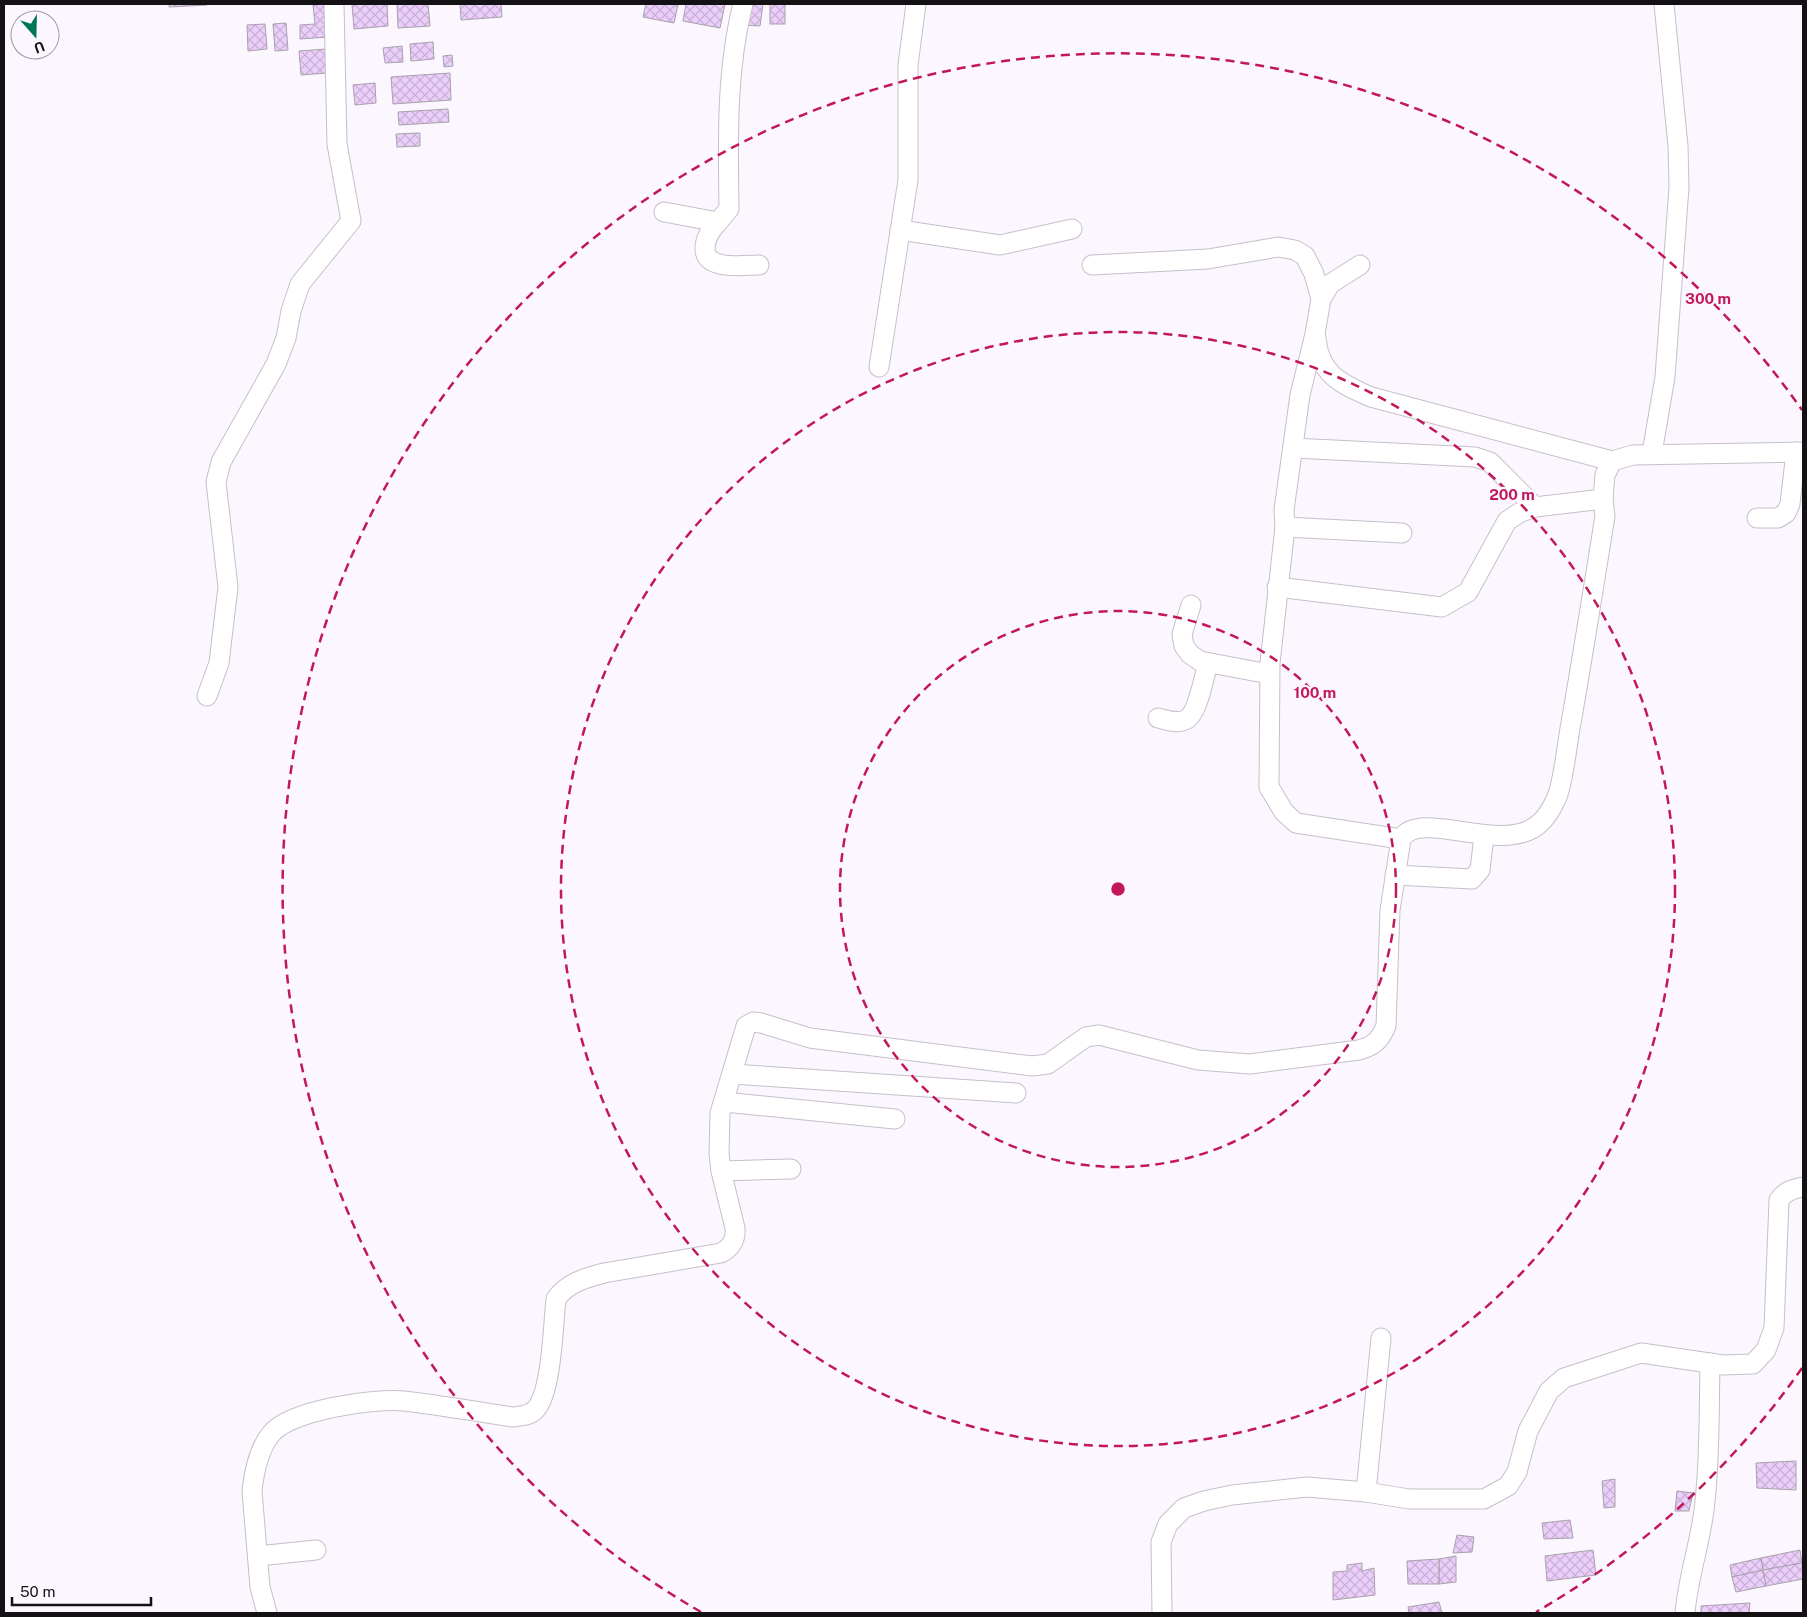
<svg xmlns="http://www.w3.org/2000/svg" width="1807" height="1617" viewBox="0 0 1807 1617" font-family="'Public Sans',sans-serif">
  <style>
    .building { fill: url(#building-cross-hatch); stroke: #a8a1ab }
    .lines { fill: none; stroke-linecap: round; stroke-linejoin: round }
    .minor-casing { stroke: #c6bfca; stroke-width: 21 }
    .minor { stroke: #fff; stroke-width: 19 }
    .ring { fill: none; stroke: #c2185b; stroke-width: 2.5; stroke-dasharray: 9 6 }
    .centre { fill: #c2185b; stroke: #fcf7fe; stroke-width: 2.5 }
    .ring-label { font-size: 15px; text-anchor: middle; font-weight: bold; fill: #c2185b; stroke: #fcf7fe; stroke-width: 4.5; stroke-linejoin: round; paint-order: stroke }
  </style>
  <defs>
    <pattern id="building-cross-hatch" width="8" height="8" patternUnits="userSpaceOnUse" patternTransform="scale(1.25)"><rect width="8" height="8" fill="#ebcefa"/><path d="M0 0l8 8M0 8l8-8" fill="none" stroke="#c9b0d5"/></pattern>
  </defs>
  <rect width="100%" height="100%" fill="#fcf7fe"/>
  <g class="building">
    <path d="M169,4H207V5L169,7Z"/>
    <path d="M325,4L328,37L300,39V25L315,24L313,5Z"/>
    <path d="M352,4H387L388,26L354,29Z"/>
    <path d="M397,4H428L430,26L398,28Z"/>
    <path d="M460,4H501L502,17L461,20Z"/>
    <path d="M646,4H678L674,23L643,17Z"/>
    <path d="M686,4H725L720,28L683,21Z"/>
    <path d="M745,4H763L760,26L743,25Z"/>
    <rect x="770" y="4" width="15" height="20"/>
    <path d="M286,23L288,50L275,51L273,24Z"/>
    <path d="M265,24L267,49L248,51L247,25Z"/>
    <path d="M433,42L434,59L411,61L410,44Z"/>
    <path d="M402,46L403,62L385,63L383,48Z"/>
    <path d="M326,49L327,73L301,75L299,51Z"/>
    <path d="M452,55L453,66L444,67L443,56Z"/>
    <path d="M450,73L451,100L393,104L391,77Z"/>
    <path d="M375,83L376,103L355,105L353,85Z"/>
    <path d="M448,109L449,122L399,125L398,112Z"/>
    <path d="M420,133V146L397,147L396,134Z"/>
    <path d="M1796,1461V1490L1757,1488L1756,1463Z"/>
    <path d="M1615,1479V1507L1604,1508L1602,1481Z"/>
    <path d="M1677,1491L1693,1493L1689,1511H1675Z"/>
    <path d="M1570,1520L1573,1538L1544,1539L1542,1523Z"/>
    <path d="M1457,1535L1474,1537L1472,1552L1453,1553Z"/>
    <path d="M1593,1550L1596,1575L1547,1581L1545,1556Z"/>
    <path d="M1800,1550L1802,1563L1763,1570L1761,1558Z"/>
    <path d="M1456,1556V1582L1439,1584V1559Z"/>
    <path d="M1761,1558L1763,1570L1732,1577L1730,1565Z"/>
    <path d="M1439,1559V1584H1408L1407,1561Z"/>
    <path d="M1362,1563V1571L1374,1568L1375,1595L1333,1600V1572L1347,1571V1565Z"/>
    <path d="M1802,1563L1803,1579L1766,1586L1763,1570Z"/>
    <path d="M1763,1570L1766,1586L1736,1592L1732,1577Z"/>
    <path d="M1439,1602L1442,1613H1409L1408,1607Z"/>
    <path d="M1750,1603L1749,1613H1701V1606Z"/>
  </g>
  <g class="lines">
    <g class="minor-casing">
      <g id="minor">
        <path d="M664,212L718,222L729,209C728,140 726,71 743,4"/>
        <path d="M718,222C711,229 705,239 705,249C705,271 745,265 759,265"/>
        <path d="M900,230L1000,245L1072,229"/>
        <path d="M1092,265L1208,259L1278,247L1295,250L1305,256L1314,274L1321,299L1315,334L1300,395L1284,510L1285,527L1270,663L1269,787L1284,812L1296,823L1401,839"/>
        <path d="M1321,299L1330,284L1360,265"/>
        <path d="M1316,338C1319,374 1341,384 1371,397L1612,461"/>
        <path d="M879,367L908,180V65L916,4"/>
        <path d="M1293,448L1475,457L1490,462L1535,507L1603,499L1605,475L1612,461L1633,455L1803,452"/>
        <path d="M1652,453L1665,377L1679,187L1678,146L1664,4"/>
        <path d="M1757,518H1778L1786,513L1790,504L1796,452"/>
        <path d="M1285,527L1402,533"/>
        <path d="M1277,587L1442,607L1468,592L1507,521L1519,513L1535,507"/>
        <path d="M1191,605L1182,634L1184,646L1190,654L1200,661L1269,674"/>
        <path d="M207,696L219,663L228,587L216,482L221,462L276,364L286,338L291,311L300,284L351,221L337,144L334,4"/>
        <path d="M1158,718C1167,720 1176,724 1185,720C1198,715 1204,676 1208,663"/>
        <path d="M1395,875L1472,879L1480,870L1484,836"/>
        <path d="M732,1074L1016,1093"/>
        <path d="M724,1102L895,1119"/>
        <path d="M721,1171L791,1169"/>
        <path d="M1366,1492L1381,1338"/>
        <path d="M258,1556L316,1550"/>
        <path d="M267,1613L260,1587L252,1491C254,1472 258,1450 271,1434C290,1410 374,1398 404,1401C440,1405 477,1412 513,1417C521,1416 529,1416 535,1410C552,1393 553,1325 556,1299C567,1283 585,1278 604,1273L721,1253C732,1247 736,1240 735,1228L721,1171L719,1153L720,1113L746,1026L753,1022L761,1023L810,1038L1032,1066L1048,1064L1086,1037L1099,1035L1198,1060L1250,1064L1359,1050C1374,1046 1380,1040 1386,1026L1390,910L1401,839C1420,807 1504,857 1540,823C1547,817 1553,806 1557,797C1564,779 1567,743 1571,723C1583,654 1594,585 1605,516L1603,499"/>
        <path d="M1162,1613L1161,1542L1168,1524L1184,1508L1204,1501L1232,1495L1307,1487L1366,1492L1409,1499H1484L1508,1486L1517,1472L1528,1431L1549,1391L1564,1378L1641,1353L1723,1365L1753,1364L1766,1350L1774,1328L1779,1200C1785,1191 1793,1189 1803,1187"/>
        <path d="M1685,1613C1688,1575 1702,1539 1705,1501C1710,1455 1709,1409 1710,1363"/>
      </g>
    </g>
    <use href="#minor" class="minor"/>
  </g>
  <g class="ring">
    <circle cx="1118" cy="889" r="278"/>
    <circle cx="1118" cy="889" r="557"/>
    <path d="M1802 1368A835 835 0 0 1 1536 1612M701 1612A835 835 0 1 1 1802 410"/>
  </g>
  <circle cx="1118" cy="889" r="8" class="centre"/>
  <g class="ring-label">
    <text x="1708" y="304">300 m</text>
    <text x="1512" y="500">200 m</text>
    <text x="1315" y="698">100 m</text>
  </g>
  <rect width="1807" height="1617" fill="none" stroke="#141115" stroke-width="10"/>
  <g transform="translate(35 35) rotate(160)"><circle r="24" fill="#fcf7fe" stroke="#9f9ba1"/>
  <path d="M0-4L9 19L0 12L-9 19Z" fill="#007754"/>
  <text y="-8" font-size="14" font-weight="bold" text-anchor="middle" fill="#141115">U</text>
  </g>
  <path d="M12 1597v8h139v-8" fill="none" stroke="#141115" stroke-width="2.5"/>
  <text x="20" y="1597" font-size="15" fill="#141115" stroke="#fcf7fe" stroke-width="4" paint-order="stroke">50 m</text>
</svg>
